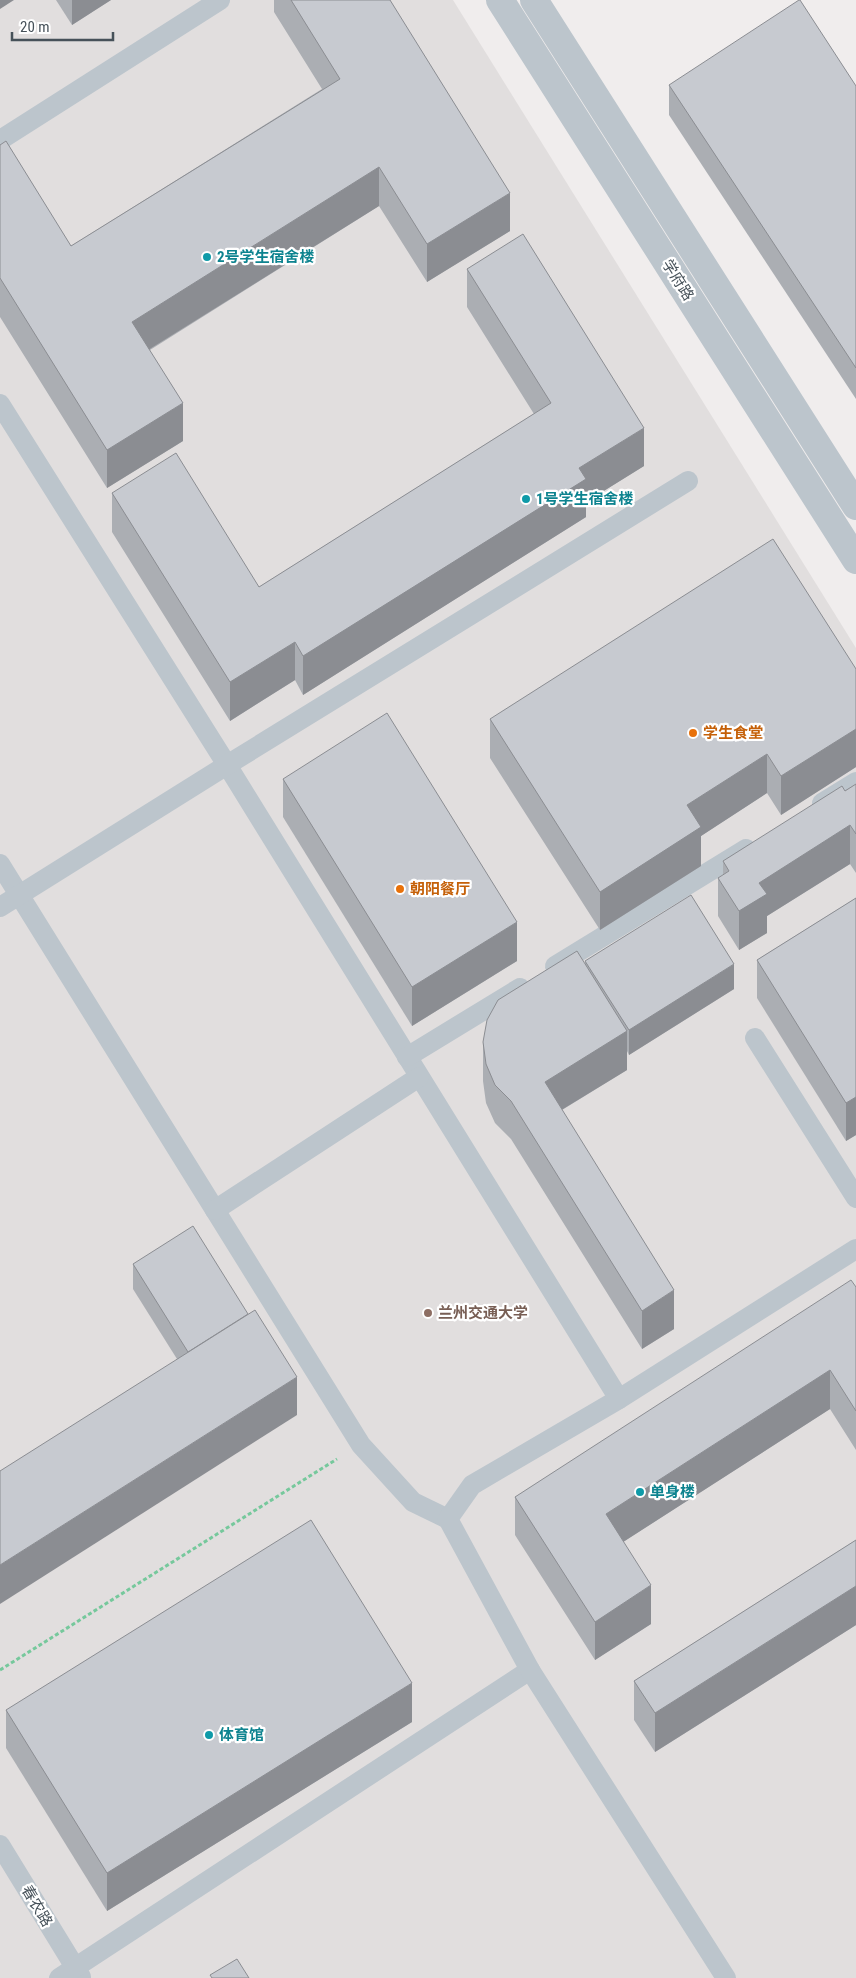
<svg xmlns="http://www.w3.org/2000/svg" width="856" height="1978" viewBox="0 0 856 1978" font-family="'Roboto Condensed','Noto Sans SC',sans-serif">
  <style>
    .education { fill: #e1dede }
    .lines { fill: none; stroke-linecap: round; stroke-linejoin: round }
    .path { stroke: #76c89c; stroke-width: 3; stroke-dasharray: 4 2.5; stroke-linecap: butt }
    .service { stroke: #bcc5cc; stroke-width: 20 }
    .tertiary { stroke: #bcc5cc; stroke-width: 28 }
    .wall { fill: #abaeb3 }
    .shaded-wall { fill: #8b8d92 }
    .building { fill: #c7cad0; stroke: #8b8d92 }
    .culture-dot { fill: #0f9aa8; stroke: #fff; stroke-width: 2 }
    .food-dot { fill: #e8710a; stroke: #fff; stroke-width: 2 }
    .education-dot { fill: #8d6e63; stroke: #fff; stroke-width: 2 }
    .labels { text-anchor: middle; stroke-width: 4.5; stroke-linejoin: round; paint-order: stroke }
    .culture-label { font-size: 15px; font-weight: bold; fill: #0d838f; stroke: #fff; text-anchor: start }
    .street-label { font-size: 15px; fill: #465159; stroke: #fff }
    .food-label { font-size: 15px; font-weight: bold; fill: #c56008; stroke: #fff; text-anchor: start }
    .education-label { font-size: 15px; font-weight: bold; fill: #785e54; stroke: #fff; text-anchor: start }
  </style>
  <rect width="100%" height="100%" fill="#f0eded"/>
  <path class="education" d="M0,0H453L856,648V1978H0Z"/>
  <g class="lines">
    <path class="path" d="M0,1670L337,1459"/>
    <g class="service">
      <path d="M0,140L220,0"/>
      <path d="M0,404L227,765L619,1399"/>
      <path d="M822,803L856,782"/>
      <path d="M0,864L361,1445L413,1502L448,1519"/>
      <path d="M0,907L227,765L688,481"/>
      <path d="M555,966L746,849"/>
      <path d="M755,1038L856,1198"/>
      <path d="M407,1057L520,988"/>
      <path d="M215,1210L419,1077"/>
      <path d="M0,1845L81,1977"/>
      <path d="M59,1978L530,1670"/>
      <path d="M726,1978L530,1670L448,1519L472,1485L619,1399L856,1249"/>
    </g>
    <g class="tertiary">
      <path d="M500,0L856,560"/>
      <path d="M534,0L856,506"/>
    </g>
  </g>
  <g class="wall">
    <path d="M56,0H111L72,25Z"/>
    <path d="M274,0H390L510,231L427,282L379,206L150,350L183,441L107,488L0,317V145L71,246L322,89L274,12Z"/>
    <path d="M669,85L856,86V399L669,115Z"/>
    <path d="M467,269L644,466L586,502V517L303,695L295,680L230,721L112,532V493L259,587L534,414L467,307Z"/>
    <path d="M856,669V767L781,815L767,793L701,836V866L600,930L490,758V719Z"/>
    <path d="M283,779L517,961L412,1026L283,817Z"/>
    <path d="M856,784V873L850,864L767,916V933L739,950L718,916V878L723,875V861Z"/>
    <path d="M856,898V1135L846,1141L757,998V960Z"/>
    <path d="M585,961L734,989L629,1055L627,1051V1070L562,1110L674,1329L642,1349L511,1139L495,1123L486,1103L483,1081V1042L585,964Z"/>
    <path d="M133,1264L297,1415L177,1359L133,1289Z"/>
    <path d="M856,1287V1450L830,1409L623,1542L651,1624L595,1660L515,1535V1497Z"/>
    <path d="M856,1540V1625L655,1752L634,1720V1681Z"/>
    <path d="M6,1710L412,1722L107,1911L6,1748Z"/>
  </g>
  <g class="shaded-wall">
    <path d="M0,0H14L0,9Z"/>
    <path d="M72,0H111L72,25Z"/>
    <path d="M379,167V206L132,360V322Z"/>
    <path d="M510,193V231L427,282V244Z"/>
    <path d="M183,403V441L107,488V450Z"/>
    <path d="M644,428V466L586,502V517L303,695V656L579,468Z"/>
    <path d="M295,642V680L230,721V682Z"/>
    <path d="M856,729V767L781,815V776Z"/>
    <path d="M767,754V793L701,836V866L600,930V892L687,805Z"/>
    <path d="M850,825V864L767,916V933L739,950V911L759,883Z"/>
    <path d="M517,922V961L412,1026V987Z"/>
    <path d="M734,964V989L629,1055V1030Z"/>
    <path d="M627,1031V1070L545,1120V1082Z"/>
    <path d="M856,1097V1135L846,1141V1103Z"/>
    <path d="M674,1290V1329L642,1349V1311Z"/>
    <path d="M830,1370V1409L606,1553V1514Z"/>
    <path d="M297,1377V1415L0,1604V1565Z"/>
    <path d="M651,1585V1624L595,1660V1622Z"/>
    <path d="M856,1586V1625L655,1752V1713Z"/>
    <path d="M412,1683V1722L107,1911V1873Z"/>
  </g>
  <g class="building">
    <path d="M291,0H390L510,193L427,244L379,167L132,322L183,403L107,450L0,278V145L6,141L71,246L340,79Z"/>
    <path d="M799,0H800L856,86V368L669,85Z"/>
    <path d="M523,234L644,428L579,468L586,479L303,656L295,642L230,682L112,493L176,453L259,587L551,403L467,269Z"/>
    <path d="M773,539L856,669V729L781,776L767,754L687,805L701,827L600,892L490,719Z"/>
    <path d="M387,713L517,922L412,987L283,779Z"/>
    <path d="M856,784V834L850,825L759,883L767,894L739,911L718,878L729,871L723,861L842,786L845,791Z"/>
    <path d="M691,895L734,964L629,1030L585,961Z"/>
    <path d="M856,898V1097L846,1103L757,960Z"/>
    <path d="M577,951L627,1031L545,1082L674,1290L642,1311L511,1101L495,1085L486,1064L483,1042L487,1020L498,1000Z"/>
    <path d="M193,1226L248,1314L188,1352L133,1264Z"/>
    <path d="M851,1280L856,1287V1411L830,1370L606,1514L651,1585L595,1622L515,1497Z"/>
    <path d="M255,1310L297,1377L0,1565V1471Z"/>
    <path d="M311,1520L412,1683L107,1873L6,1710Z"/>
    <path d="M856,1540V1586L655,1713L634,1681Z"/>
    <path d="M237,1959L249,1978H212L210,1975Z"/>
  </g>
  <g class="culture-dot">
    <circle cx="207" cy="257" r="5"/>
    <circle cx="526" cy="499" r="5"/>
    <circle cx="640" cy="1492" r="5"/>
    <circle cx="209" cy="1735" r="5"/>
  </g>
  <g class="food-dot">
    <circle cx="693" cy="733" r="5"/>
    <circle cx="400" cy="889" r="5"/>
  </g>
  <circle class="education-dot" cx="428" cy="1313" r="5"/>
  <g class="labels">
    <g class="culture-label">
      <text x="217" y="262">2号学生宿舍楼</text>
      <text x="536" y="504">1号学生宿舍楼</text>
      <text x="650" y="1497">单身楼</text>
      <text x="219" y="1740">体育馆</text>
    </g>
    <g class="street-label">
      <text transform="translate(678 280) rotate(58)" y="5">学府路</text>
      <text transform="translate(37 1906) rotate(59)" y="5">春农路</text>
    </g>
    <g class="food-label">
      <text x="703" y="738">学生食堂</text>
      <text x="410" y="894">朝阳餐厅</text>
    </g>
    <g class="education-label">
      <text x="438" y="1318">兰州交通大学</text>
    </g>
  </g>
  <path d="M12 32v8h101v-8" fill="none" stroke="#465159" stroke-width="2.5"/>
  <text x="20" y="32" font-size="15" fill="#465159" stroke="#ffffff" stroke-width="4" paint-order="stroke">20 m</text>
</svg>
